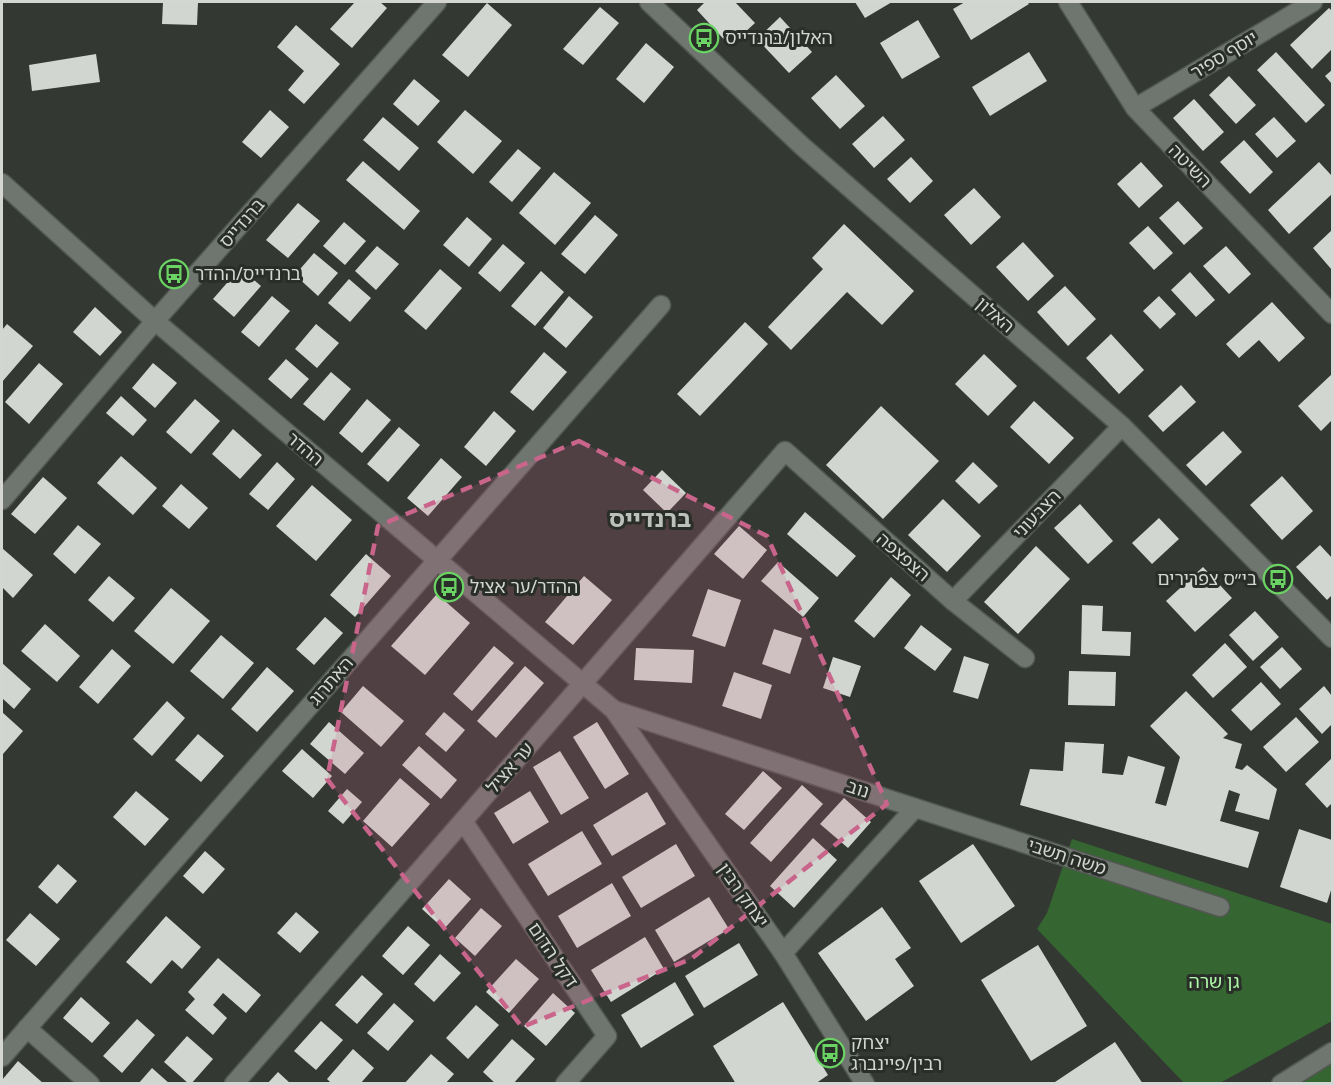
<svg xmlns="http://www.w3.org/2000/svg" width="1334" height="1085" viewBox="0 0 1334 1085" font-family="'Noto Sans','Noto Sans Hebrew',sans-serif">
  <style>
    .green { fill: #356531 }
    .building { fill: #d1d7d0 }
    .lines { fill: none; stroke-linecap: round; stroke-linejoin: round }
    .minor-casing { stroke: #525752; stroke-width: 21 }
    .minor { stroke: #6f756f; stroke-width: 18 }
    .marked { fill: #c9648b; fill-opacity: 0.2; stroke: #c9648b; stroke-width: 4.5; stroke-dasharray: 12 8; stroke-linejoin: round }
    .labels { text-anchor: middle; stroke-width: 6; stroke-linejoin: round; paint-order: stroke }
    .poi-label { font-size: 18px; fill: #d3d6d2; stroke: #292e29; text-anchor: start }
    .street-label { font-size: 18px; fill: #d3d6d2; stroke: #292e29 }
    .park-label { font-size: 18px; fill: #b1f9aa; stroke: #292e29 }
    .district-label { font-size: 24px; font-weight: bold; fill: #bcc2bb; stroke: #292e29 }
  </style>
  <rect width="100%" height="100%" fill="#333833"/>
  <g class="green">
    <path d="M1072,839L1332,924V1021L1220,1083H1184L1037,929L1047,913Z"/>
    <path d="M1332,1064V1083L1299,1084L1326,1065Z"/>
  </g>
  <g class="building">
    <path d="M163,2H198L197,25L162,24Z"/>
    <path d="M355,2H380L387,8L352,48L330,29Z"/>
    <path d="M705,2H735L755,23L730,46L697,10Z"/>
    <path d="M855,2H892L865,18Z"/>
    <path d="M965,2H1027L1029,4L971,40L953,9Z"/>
    <path d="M487,3L512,25L468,77L442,55Z"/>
    <path d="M600,7L619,23L583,65L563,49Z"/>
    <path d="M1329,8L1332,11V49L1312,69L1290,45Z"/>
    <path d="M780,17L812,52L789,73L757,39Z"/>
    <path d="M918,20L940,57L902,79L880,43Z"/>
    <path d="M296,25L340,64L304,104L288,90L304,71L277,47Z"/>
    <path d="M646,43L674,67L644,103L616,79Z"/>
    <path d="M1029,52L1047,81L990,116L972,87Z"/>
    <path d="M1276,52L1325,105L1306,123L1257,70Z"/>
    <path d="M96,54L100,82L32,91L29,65Z"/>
    <path d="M1332,70V84L1325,76Z"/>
    <path d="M836,75L865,106L840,129L811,98Z"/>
    <path d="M1229,76L1256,105L1236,124L1209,95Z"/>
    <path d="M414,79L440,101L418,126L393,104Z"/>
    <path d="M1194,99L1224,132L1203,151L1173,118Z"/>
    <path d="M270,110L289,127L261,158L242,142Z"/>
    <path d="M465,110L502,141L473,174L437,142Z"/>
    <path d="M883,116L905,140L874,168L852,144Z"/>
    <path d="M383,117L419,148L399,171L363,140Z"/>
    <path d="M1274,117L1296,141L1277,158L1255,134Z"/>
    <path d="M1244,140L1273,172L1250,194L1220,162Z"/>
    <path d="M518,149L541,168L512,202L489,182Z"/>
    <path d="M911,157L933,181L910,203L887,179Z"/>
    <path d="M363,161L420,211L404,230L346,180Z"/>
    <path d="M1141,162L1163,186L1139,208L1117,184Z"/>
    <path d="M1319,162L1332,176V194L1289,234L1268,210Z"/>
    <path d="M554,172L591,203L555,245L519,213Z"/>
    <path d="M974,188L1001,217L971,245L944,215Z"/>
    <path d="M1178,201L1203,228L1184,245L1159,218Z"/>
    <path d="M298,203L320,221L288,258L266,240Z"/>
    <path d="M595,215L618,235L585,274L561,254Z"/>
    <path d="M467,217L492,239L469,267L443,245Z"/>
    <path d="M344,222L366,241L345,265L323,246Z"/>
    <path d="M844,224L914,291L882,325L847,292L791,350L768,327L823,269L812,258Z"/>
    <path d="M1148,226L1173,253L1154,270L1129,243Z"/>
    <path d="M1332,230V270L1313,248Z"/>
    <path d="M1023,242L1054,276L1028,301L996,267Z"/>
    <path d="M503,244L525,263L500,292L478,273Z"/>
    <path d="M377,246L399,264L376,290L355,271Z"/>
    <path d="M1226,246L1251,274L1229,294L1203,266Z"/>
    <path d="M314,253L338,273L318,296L295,275Z"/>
    <path d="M240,268L261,286L234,317L213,299Z"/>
    <path d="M440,269L462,288L426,330L404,311Z"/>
    <path d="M541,271L564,292L535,326L511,306Z"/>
    <path d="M1190,272L1215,300L1196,317L1171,290Z"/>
    <path d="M349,279L371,298L350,322L328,303Z"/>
    <path d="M1065,286L1096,319L1068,346L1037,312Z"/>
    <path d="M272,296L290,311L259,347L241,332Z"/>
    <path d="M569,296L593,317L566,348L543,328Z"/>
    <path d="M1159,296L1176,314L1160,329L1143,311Z"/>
    <path d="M1272,302L1305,338L1279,362L1259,340L1239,358L1226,344Z"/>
    <path d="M95,307L122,332L100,356L73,332Z"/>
    <path d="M745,322L768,344L700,416L677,394Z"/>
    <path d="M7,324L33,346L2,382V330Z"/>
    <path d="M316,324L339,343L317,368L295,349Z"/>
    <path d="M1111,334L1144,370L1119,394L1086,358Z"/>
    <path d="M544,352L567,372L533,411L510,392Z"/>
    <path d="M984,354L1017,386L988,416L955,384Z"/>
    <path d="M286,359L309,379L291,399L268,379Z"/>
    <path d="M39,363L63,384L29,424L5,402Z"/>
    <path d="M153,363L177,383L155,408L132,388Z"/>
    <path d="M331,372L351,389L324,421L303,404Z"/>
    <path d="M1332,374V420L1321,431L1298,406Z"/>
    <path d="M1181,385L1196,402L1163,432L1148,416Z"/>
    <path d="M121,396L147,420L133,436L106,413Z"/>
    <path d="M195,399L220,421L191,454L166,432Z"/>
    <path d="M367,399L391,420L362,453L339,433Z"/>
    <path d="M1034,401L1074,438L1049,464L1010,427Z"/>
    <path d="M881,406L939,461L883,519L826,465Z"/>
    <path d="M494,411L516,431L486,466L464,447Z"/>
    <path d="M399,427L420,445L388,482L367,464Z"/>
    <path d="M233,429L262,455L240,479L212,454Z"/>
    <path d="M1223,431L1242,452L1206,486L1186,465Z"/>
    <path d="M121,456L157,488L133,515L97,483Z"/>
    <path d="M441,458L462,477L428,516L407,498Z"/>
    <path d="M277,462L295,479L268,510L249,494Z"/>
    <path d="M973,462L998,486L979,504L955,481Z"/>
    <path d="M662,470L686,493L667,513L643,490Z"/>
    <path d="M1282,476L1313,511L1282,540L1250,505Z"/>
    <path d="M43,477L67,498L35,534L11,514Z"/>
    <path d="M181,484L208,508L189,529L162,506Z"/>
    <path d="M312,485L352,520L316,561L276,526Z"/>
    <path d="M943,499L981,536L947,572L908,535Z"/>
    <path d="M1080,504L1113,541L1088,564L1054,528Z"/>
    <path d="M805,512L856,556L837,577L787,534Z"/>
    <path d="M1159,518L1179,539L1152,564L1132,543Z"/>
    <path d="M78,525L101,544L75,574L53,554Z"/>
    <path d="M739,526L767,550L743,579L714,554Z"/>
    <path d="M1320,545L1332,558V595L1327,600L1296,567Z"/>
    <path d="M1036,546L1070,579L1018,634L984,602Z"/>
    <path d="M2,548L33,575L13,598L2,587Z"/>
    <path d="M366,554L391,576L355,617L330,595Z"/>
    <path d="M778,562L819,598L803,617L761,581Z"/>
    <path d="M1203,567L1232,598L1195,632L1166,601Z"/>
    <path d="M109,576L135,598L113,622L88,600Z"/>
    <path d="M584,576L612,600L573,645L545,622Z"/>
    <path d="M891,577L911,595L874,638L854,621Z"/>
    <path d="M171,588L210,621L173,664L134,631Z"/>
    <path d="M708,589L741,600L725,647L692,636Z"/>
    <path d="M437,594L470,623L425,675L391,646Z"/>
    <path d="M1082,605L1103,606L1102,631L1131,632L1130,656L1081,654Z"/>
    <path d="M1255,611L1279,637L1253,661L1229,635Z"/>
    <path d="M325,617L343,633L314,665L296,649Z"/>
    <path d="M45,624L80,656L57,682L21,651Z"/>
    <path d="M921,625L952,649L935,671L904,648Z"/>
    <path d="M774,629L802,638L790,674L762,664Z"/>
    <path d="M221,635L254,663L223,699L190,671Z"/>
    <path d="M1225,643L1247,667L1213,698L1192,675Z"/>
    <path d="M494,646L514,663L472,711L453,694Z"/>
    <path d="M1282,647L1302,669L1280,689L1260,667Z"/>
    <path d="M636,648L694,650L692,683L634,680Z"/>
    <path d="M112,649L131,666L98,704L79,687Z"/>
    <path d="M964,656L989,664L978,699L953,692Z"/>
    <path d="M833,657L861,666L850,697L823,688Z"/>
    <path d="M2,663L31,689L14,709L2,698Z"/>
    <path d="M525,666L544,683L496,738L477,721Z"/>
    <path d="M267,667L294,691L257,732L231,709Z"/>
    <path d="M1069,671L1116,672L1115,706L1068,705Z"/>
    <path d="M734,672L772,685L761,719L722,706Z"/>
    <path d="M1261,682L1281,704L1251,731L1231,710Z"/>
    <path d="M363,686L404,721L381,747L341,712Z"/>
    <path d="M1324,686L1332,696V724L1322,734L1299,709Z"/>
    <path d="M1186,691L1228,734L1223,738L1242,744L1235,768L1242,770L1247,765L1277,789L1269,820L1235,811L1240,794L1229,790L1220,821L1259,832L1248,868L1020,805L1030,769L1063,771L1065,742L1104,744L1102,773L1123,775L1128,756L1165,767L1155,803L1166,806L1180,757L1150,726Z"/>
    <path d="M167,701L185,718L152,756L133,739Z"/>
    <path d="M2,712L23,731L3,754L2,752Z"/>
    <path d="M444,712L465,730L446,752L425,734Z"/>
    <path d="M1296,717L1319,742L1286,772L1263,747Z"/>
    <path d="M329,722L364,753L345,774L310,744Z"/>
    <path d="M597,722L629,774L605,789L573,737Z"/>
    <path d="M198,734L224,756L201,782L175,760Z"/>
    <path d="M419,746L457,780L441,799L402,765Z"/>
    <path d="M302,749L332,776L313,798L282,771Z"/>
    <path d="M560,751L589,798L561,815L533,767Z"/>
    <path d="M1332,758V803L1327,808L1305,784Z"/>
    <path d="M763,771L782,788L744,830L725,814Z"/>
    <path d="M400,778L430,804L392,847L363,821Z"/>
    <path d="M802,785L823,804L771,862L750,843Z"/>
    <path d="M347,789L362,802L343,824L328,811Z"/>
    <path d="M136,791L169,819L145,846L113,817Z"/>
    <path d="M530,791L549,822L513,844L494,813Z"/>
    <path d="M647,792L666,824L612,856L593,825Z"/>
    <path d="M844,798L871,822L848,848L820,824Z"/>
    <path d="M1299,829L1332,840V887L1327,903L1280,887Z"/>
    <path d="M582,831L602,864L548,896L528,864Z"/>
    <path d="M813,838L837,860L794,908L770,886Z"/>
    <path d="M676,844L695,876L641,908L622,877Z"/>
    <path d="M973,844L1015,906L961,943L919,881Z"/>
    <path d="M205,851L225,869L203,894L183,876Z"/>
    <path d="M58,864L77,881L57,904L38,887Z"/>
    <path d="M449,879L471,899L444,929L422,909Z"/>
    <path d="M612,883L631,916L577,948L558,916Z"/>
    <path d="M709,897L729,929L674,962L655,930Z"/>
    <path d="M882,907L911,948L895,959L914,986L866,1021L818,953Z"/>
    <path d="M481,908L502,926L475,956L455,938Z"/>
    <path d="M296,912L319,932L300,953L277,933Z"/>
    <path d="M30,913L60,939L36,966L6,940Z"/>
    <path d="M166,916L201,947L182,969L172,960L151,984L126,962Z"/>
    <path d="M408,926L430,945L403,975L382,956Z"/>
    <path d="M645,937L664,969L611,1002L591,970Z"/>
    <path d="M739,943L758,975L704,1008L685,976Z"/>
    <path d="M1038,945L1087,1026L1031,1061L981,980Z"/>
    <path d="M440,954L461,973L434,1002L414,984Z"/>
    <path d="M218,958L261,995L246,1013L223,993L213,1005L227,1018L213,1035L185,1010L195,999L188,992Z"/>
    <path d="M516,959L539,979L509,1013L486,992Z"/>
    <path d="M362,975L383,994L357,1024L335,1005Z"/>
    <path d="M675,982L694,1015L641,1048L621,1015Z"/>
    <path d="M553,993L575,1013L546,1046L524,1026Z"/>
    <path d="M81,997L110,1023L92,1043L63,1018Z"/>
    <path d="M783,1002L828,1075L815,1084H736L713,1046Z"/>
    <path d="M394,1003L414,1021L388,1051L367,1033Z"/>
    <path d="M476,1005L499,1025L468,1059L446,1038Z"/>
    <path d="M137,1019L155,1035L122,1073L103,1056Z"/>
    <path d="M321,1021L343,1040L316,1070L294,1051Z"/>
    <path d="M187,1036L213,1059L191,1084H189L164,1062Z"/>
    <path d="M512,1039L535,1059L513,1084H496L483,1072Z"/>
    <path d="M1115,1042L1143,1084H1052Z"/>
    <path d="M353,1049L374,1068L360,1084H332L327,1079Z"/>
    <path d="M431,1054L454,1074L445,1084H404Z"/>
    <path d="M18,1061L44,1084H2V1080Z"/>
    <path d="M152,1068L170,1084H138Z"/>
    <path d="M278,1072L291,1084H267Z"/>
  </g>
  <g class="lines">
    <g class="minor-casing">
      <g id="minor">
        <path d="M649,2L802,146L1122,426L1332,638"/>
        <path d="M1068,2L1135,108L1332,314"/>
        <path d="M1135,108L1313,2"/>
        <path d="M2,183L155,321L614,710L783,953L865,1084"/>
        <path d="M2,500L155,321L437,2"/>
        <path d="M953,601L1122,426"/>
        <path d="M614,710L1220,907"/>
        <path d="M463,821L607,1036L565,1084"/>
        <path d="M783,953L915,808"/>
        <path d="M27,1028L90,1084"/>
        <path d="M2,1057L661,305"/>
        <path d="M234,1084L785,451L953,601L1025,658"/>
        <path d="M1281,1084L1332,1052"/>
      </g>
    </g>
    <use href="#minor" class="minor"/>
  </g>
  <path class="marked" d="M579,441L767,536L887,804L691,959L522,1027L327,779L378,526Z"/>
  <defs>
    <g id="bus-ring" transform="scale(1.5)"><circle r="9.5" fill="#292e29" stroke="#6bd363" stroke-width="1.5"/><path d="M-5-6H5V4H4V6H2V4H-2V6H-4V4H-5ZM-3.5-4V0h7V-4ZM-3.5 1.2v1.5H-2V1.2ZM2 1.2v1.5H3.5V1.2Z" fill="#6bd363"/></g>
  </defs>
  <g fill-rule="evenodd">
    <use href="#bus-ring" x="704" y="38"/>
    <use href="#bus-ring" x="174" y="274"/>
    <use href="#bus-ring" x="1278" y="579"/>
    <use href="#bus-ring" x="449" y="587"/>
    <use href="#bus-ring" x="830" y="1053"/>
  </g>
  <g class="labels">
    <g class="poi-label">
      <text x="725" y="44">האלון/ברנדייס</text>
      <text x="195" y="280">ברנדייס/ההדר</text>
      <text x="1257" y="585" text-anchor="end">בי״ס צפרירים</text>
      <text x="470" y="593">ההדר/ער אציל</text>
      <text x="851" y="1049">יצחק<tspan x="851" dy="21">רבין/פיינברג</tspan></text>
    </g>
    <g class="street-label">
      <text transform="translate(1224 55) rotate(-31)" y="6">יוסף ספיר</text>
      <text transform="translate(1190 166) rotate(46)" y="6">השיטה</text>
      <text transform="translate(242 223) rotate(-49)" y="6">ברנדייס</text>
      <text transform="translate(995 315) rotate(41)" y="6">האלון</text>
      <text transform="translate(305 449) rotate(40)" y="6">ההדר</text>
      <text transform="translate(1037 514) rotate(-46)" y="6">הצבעוני</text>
      <text transform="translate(903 557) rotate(41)" y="6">הצפצפה</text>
      <text transform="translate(331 681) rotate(-49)" y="6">האתרוג</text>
      <text transform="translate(510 768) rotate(-49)" y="6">ער אציל</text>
      <text transform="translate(858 789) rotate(18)" y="6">נוב</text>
      <text transform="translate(1067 857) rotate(18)" y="6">משה תשבי</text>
      <text transform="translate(743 895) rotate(55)" y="6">יצחק רבין</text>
      <text transform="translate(553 955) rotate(56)" y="6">דקל הדום</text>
    </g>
    <g class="park-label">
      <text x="1214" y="988">גן שרה</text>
    </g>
    <g class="district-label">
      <text x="650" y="527">ברנדייס</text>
    </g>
  </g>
  <rect width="1334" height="1085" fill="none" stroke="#d3d6d2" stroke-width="6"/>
</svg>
